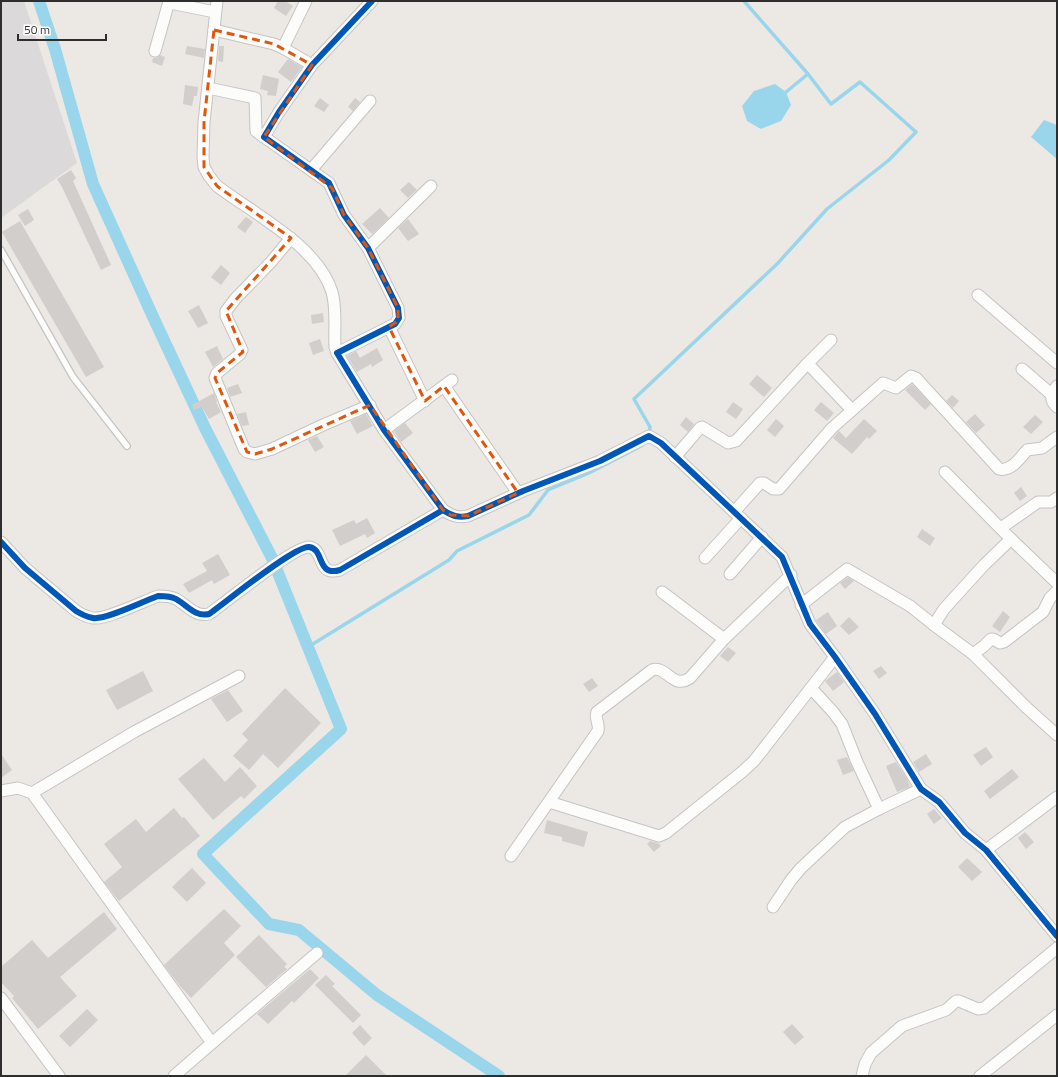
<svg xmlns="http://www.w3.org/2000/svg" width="1058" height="1077" viewBox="0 0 1058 1077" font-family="'Titillium Web',sans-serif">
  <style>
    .industrial { fill: #dcd9db }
    .water { fill: #99d6ec }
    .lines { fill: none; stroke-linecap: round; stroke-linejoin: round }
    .stream { stroke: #99d6ec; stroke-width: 3.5 }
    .canal { stroke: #99d6ec; stroke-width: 12 }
    .building { fill: #d1cecb }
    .service-casing { stroke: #c5c4c5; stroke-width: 8 }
    .minor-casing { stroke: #c5c4c5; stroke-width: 13 }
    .service { stroke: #fcfcfb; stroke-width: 5.5 }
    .minor { stroke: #fcfcfb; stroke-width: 11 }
    .cycleway-casing { stroke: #fff; stroke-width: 8 }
    .cycleway { stroke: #0057b8; stroke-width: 6 }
    .marked { fill: none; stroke: #df570e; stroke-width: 3; stroke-dasharray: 8 5; stroke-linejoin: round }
  </style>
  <rect width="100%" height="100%" fill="#ece8e4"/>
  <path class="industrial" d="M1,1H24L77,163L1,218Z"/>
  <g class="water">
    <path d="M775,84L786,92L791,105L781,121L761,129L747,121L742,106L754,91Z"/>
    <path d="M1044,120L1057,125V159L1031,137Z"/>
  </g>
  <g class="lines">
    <g class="stream">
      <path d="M786,92L808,74"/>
      <path d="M649,434L650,427L634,399L777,264L827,209L889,160L916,132L860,82L831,104L808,74L744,1"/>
      <path d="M308,647L449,560L457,551L529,515L548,490L589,473L641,446"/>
    </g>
    <path class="canal" d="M39,1L55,49L93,184L154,319L206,430L272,558L341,729L203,854L269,924L299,930L377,995L499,1076"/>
  </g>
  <g class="building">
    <path d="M278,1H285L293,6L286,16L274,8Z"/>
    <path d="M187,46L205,49L204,58L185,54Z"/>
    <path d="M219,46H224L223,62L218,61Z"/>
    <path d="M160,55L165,57L162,66L152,62L153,58H157Z"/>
    <path d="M288,59L302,67L291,82L278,72Z"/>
    <path d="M263,75L279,79L276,96L267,95L268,91L260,89Z"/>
    <path d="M185,85L198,87L197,96H194L192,106L183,104Z"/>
    <path d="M320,98L329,105L324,112L314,106Z"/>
    <path d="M355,98L360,102L353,111L348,107Z"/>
    <path d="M71,170L76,178L73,181L111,265L101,270L62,187L57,179Z"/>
    <path d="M409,182L417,190L408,198L400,190Z"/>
    <path d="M380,208L389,218L372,234L362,224Z"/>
    <path d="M28,209L34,220L25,226L18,215Z"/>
    <path d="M246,217L253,222L245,233L237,227Z"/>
    <path d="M408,219L419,234L408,241L398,228Z"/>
    <path d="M20,221L104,367L86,377L2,232Z"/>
    <path d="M221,265L230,273L221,285L211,277Z"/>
    <path d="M199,305L208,323L198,328L188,311Z"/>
    <path d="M323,313L324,322L312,324L311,315Z"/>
    <path d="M320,339L324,351L313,355L309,343Z"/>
    <path d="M217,346L223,359L213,367L205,352Z"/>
    <path d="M377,348L383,360L372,367L371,364L357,372L347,356L356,351L360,358Z"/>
    <path d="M757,375L772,388L764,397L749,384Z"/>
    <path d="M238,384L242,393L230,397L227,388Z"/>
    <path d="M912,384L931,404L925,410L905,390Z"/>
    <path d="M214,393L217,402H216L221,412L209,419L202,407L194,410L192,405Z"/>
    <path d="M952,395L959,401L953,408L946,401Z"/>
    <path d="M733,402L743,409L736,419L726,412Z"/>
    <path d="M821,402L834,413L827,421L814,410Z"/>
    <path d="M246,412L249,425L242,426L237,414Z"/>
    <path d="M366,414L373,426L357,434L350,421Z"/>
    <path d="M975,414L985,425L976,433L966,422Z"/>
    <path d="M1035,415L1043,422L1031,434L1023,427Z"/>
    <path d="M686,417L694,424L688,432L680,425Z"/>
    <path d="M776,419L784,426L775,437L767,430Z"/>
    <path d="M864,419L877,431L869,439L867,437L852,454L833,438L839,431L846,438Z"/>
    <path d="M405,423L413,433L401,442L394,431Z"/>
    <path d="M317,436L324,447L315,452L308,440Z"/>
    <path d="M1021,487L1027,496L1020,501L1014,493Z"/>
    <path d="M367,518L375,533L367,538L365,534L340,546L332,530L354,520L356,524Z"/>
    <path d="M922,529L935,538L930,546L917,537Z"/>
    <path d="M218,554L230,575L214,584L212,580L189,593L183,584L207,571L202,563Z"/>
    <path d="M848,577L854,581L845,589L840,583Z"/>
    <path d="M1003,611L1010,617L1000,632L992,626Z"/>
    <path d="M828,612L837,626L826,634L816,620Z"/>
    <path d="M849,617L859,627L849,635L840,626Z"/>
    <path d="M728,647L736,653L728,662L720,656Z"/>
    <path d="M881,666L887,673L879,679L873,671Z"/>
    <path d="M143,671L153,691L117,710L106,690Z"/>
    <path d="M837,672L844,682L833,691L825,681Z"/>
    <path d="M592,678L598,686L589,692L583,684Z"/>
    <path d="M285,688L321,723L278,768L263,754L249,770L233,756L248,740L242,734Z"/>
    <path d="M228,690L243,711L227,722L211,699Z"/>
    <path d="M986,747L993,757L981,766L973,755Z"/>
    <path d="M1,754L12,770L1,778Z"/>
    <path d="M926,754L932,764L919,772L913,762Z"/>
    <path d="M847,757L854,771L843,775L837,760Z"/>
    <path d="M204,758L225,782L240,767L257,786L244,799L241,796L213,820L178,779Z"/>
    <path d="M896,762L907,779L910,787L897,792L886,766Z"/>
    <path d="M1012,769L1019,777L990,799L984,791Z"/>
    <path d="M174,808L182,818L184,817L200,836L119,901L104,882L122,867L104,844L136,819L146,832Z"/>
    <path d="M934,809L942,818L934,824L927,814Z"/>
    <path d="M547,820L588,832L584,847L562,841V837L544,833Z"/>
    <path d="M1025,832L1034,842L1026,849L1018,838Z"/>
    <path d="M650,841L658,843L661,846L654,852L647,844Z"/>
    <path d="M967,858L982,872L972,881L958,867Z"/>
    <path d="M192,868L206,883L187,902L172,887Z"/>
    <path d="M224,909L241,926L224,943L235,955L191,998L180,986L164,965Z"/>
    <path d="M104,912L117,929L60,977L77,996L38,1029L12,998L14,996L1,982V967L32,940L48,958Z"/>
    <path d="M259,935L287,964L284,967L287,969L266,987L236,957Z"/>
    <path d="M310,969L319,978L294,1003L292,1001L268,1024L257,1014Z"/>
    <path d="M326,975L335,984L332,986L361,1015L353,1023L315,985Z"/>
    <path d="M87,1009L98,1020L70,1047L59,1036Z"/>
    <path d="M792,1024L804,1037L795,1045L783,1032Z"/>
    <path d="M360,1025L372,1038L364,1046L352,1033Z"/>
    <path d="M366,1055L387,1076H345Z"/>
  </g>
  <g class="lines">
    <g class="service-casing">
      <path id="service" d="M1,250L73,377L127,446"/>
    </g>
    <g class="minor-casing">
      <g id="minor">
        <path d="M217,1L204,122L203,157L204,167L209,176L217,186C254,214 318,246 332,292C337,309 334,330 335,347L337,353"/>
        <path d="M372,1L312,65L279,112L264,137L329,183L344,215L368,248L398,308L399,318L395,324L337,353L384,430L443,510"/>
        <path d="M214,30L274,44L283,48L312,65"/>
        <path d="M283,48L306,1"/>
        <path d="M155,51L168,5L170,3L215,12"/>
        <path d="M208,88L255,98L256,131L264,137"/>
        <path d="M311,170L370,101"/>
        <path d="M291,238L271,262L236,298L226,311V316L242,350L240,354L217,373L215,378L244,449L247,452L255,454L272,449L323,425L370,405"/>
        <path d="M368,248L431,186"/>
        <path d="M978,295L1057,363"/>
        <path d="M389,327L425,401"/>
        <path d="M806,365L831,340"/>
        <path d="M1022,369L1051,394"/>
        <path d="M444,386L518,493"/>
        <path d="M1057,386C1051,394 1049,400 1057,407"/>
        <path d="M384,430L452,380"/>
        <path d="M675,457L700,428L702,427L728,443L736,441L806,365L811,367L852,410"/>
        <path d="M945,472L1011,539"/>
        <path d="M734,512L760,483H764L773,489H779L832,428L883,383L896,388L911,376L916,378L999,469C1011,472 1021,457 1027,450L1042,448L1057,437"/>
        <path d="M1001,528L1038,502H1051L1057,498"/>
        <path d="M1,542L25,568L76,611C81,614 87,617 93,618C106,620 144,601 158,596C164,596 171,596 176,599C188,606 195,617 209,614C225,603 294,546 309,547C325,549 316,577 340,570L443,510C452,516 458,518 468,516L523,491L600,461L649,436L661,443L782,557L810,624L835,657L875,714L921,789L939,802L965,833L986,850L1057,936"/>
        <path d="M705,558L741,518"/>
        <path d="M730,574L762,537"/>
        <path d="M1057,583L1011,539L984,565L944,609L934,625L973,654L1027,708L1057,735"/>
        <path d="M662,592L724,639"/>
        <path d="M801,605L847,569L910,606L934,625"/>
        <path d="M973,654L984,646L991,639H993L1000,643L1004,642L1043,612L1050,598L1057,591"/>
        <path d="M811,688L833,712L842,724L857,762L879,809"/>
        <path d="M1,791L18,788L32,793L212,1043L174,1076"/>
        <path d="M32,793L134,732L239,676"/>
        <path d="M549,802L659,836L666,833L742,772L754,761L835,657"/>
        <path d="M986,850L1057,797"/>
        <path d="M511,856L598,731C600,724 594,718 597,712L652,670C667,665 672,690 690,678L724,639L791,575"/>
        <path d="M773,907L791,880L801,868L845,827L879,809L921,789"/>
        <path d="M1,998L59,1076"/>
        <path d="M212,1043L317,953"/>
        <path d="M862,1076L865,1064L871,1053L902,1026L946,1010L956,1001H959L978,1009L984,1008L1057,948"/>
        <path d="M980,1076L1057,1015"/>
      </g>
    </g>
    <use href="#service" class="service"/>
    <use href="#minor" class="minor"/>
    <g class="cycleway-casing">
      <g id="cycleway">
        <path d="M372,1L312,65L279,112L264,137L329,183L344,215L368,248L398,308L399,318L395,324L337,353L384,430L443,510"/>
        <path d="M1,542L25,568L76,611C81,614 87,617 93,618C106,620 144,601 158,596C164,596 171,596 176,599C188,606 195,617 209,614C225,603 294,546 309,547C325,549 316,577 340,570L443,510C452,516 458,518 468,516L523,491L600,461L649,436L661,443L782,557L810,624L835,657L875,714L921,789L939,802L965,833L986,850L1057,936"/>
      </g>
    </g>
    <use href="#cycleway" class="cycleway"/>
  </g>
  <path class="marked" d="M214,30L274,44L312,65L264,137L332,188L344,215L368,248L398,308V321L389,327L425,401L444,386L518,493L468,516L451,515L443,510L370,405L272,449L255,454L247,452L215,378L217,373L243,352L226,311L291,238L217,186L204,167V122Z"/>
  <rect width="1058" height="1077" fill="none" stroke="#2e2e2e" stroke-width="4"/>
  <path d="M18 34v6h88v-6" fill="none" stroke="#2e2e2e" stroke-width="2"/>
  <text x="24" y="34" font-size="12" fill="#2e2e2e" stroke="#ffffff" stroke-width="3" paint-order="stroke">50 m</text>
</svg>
